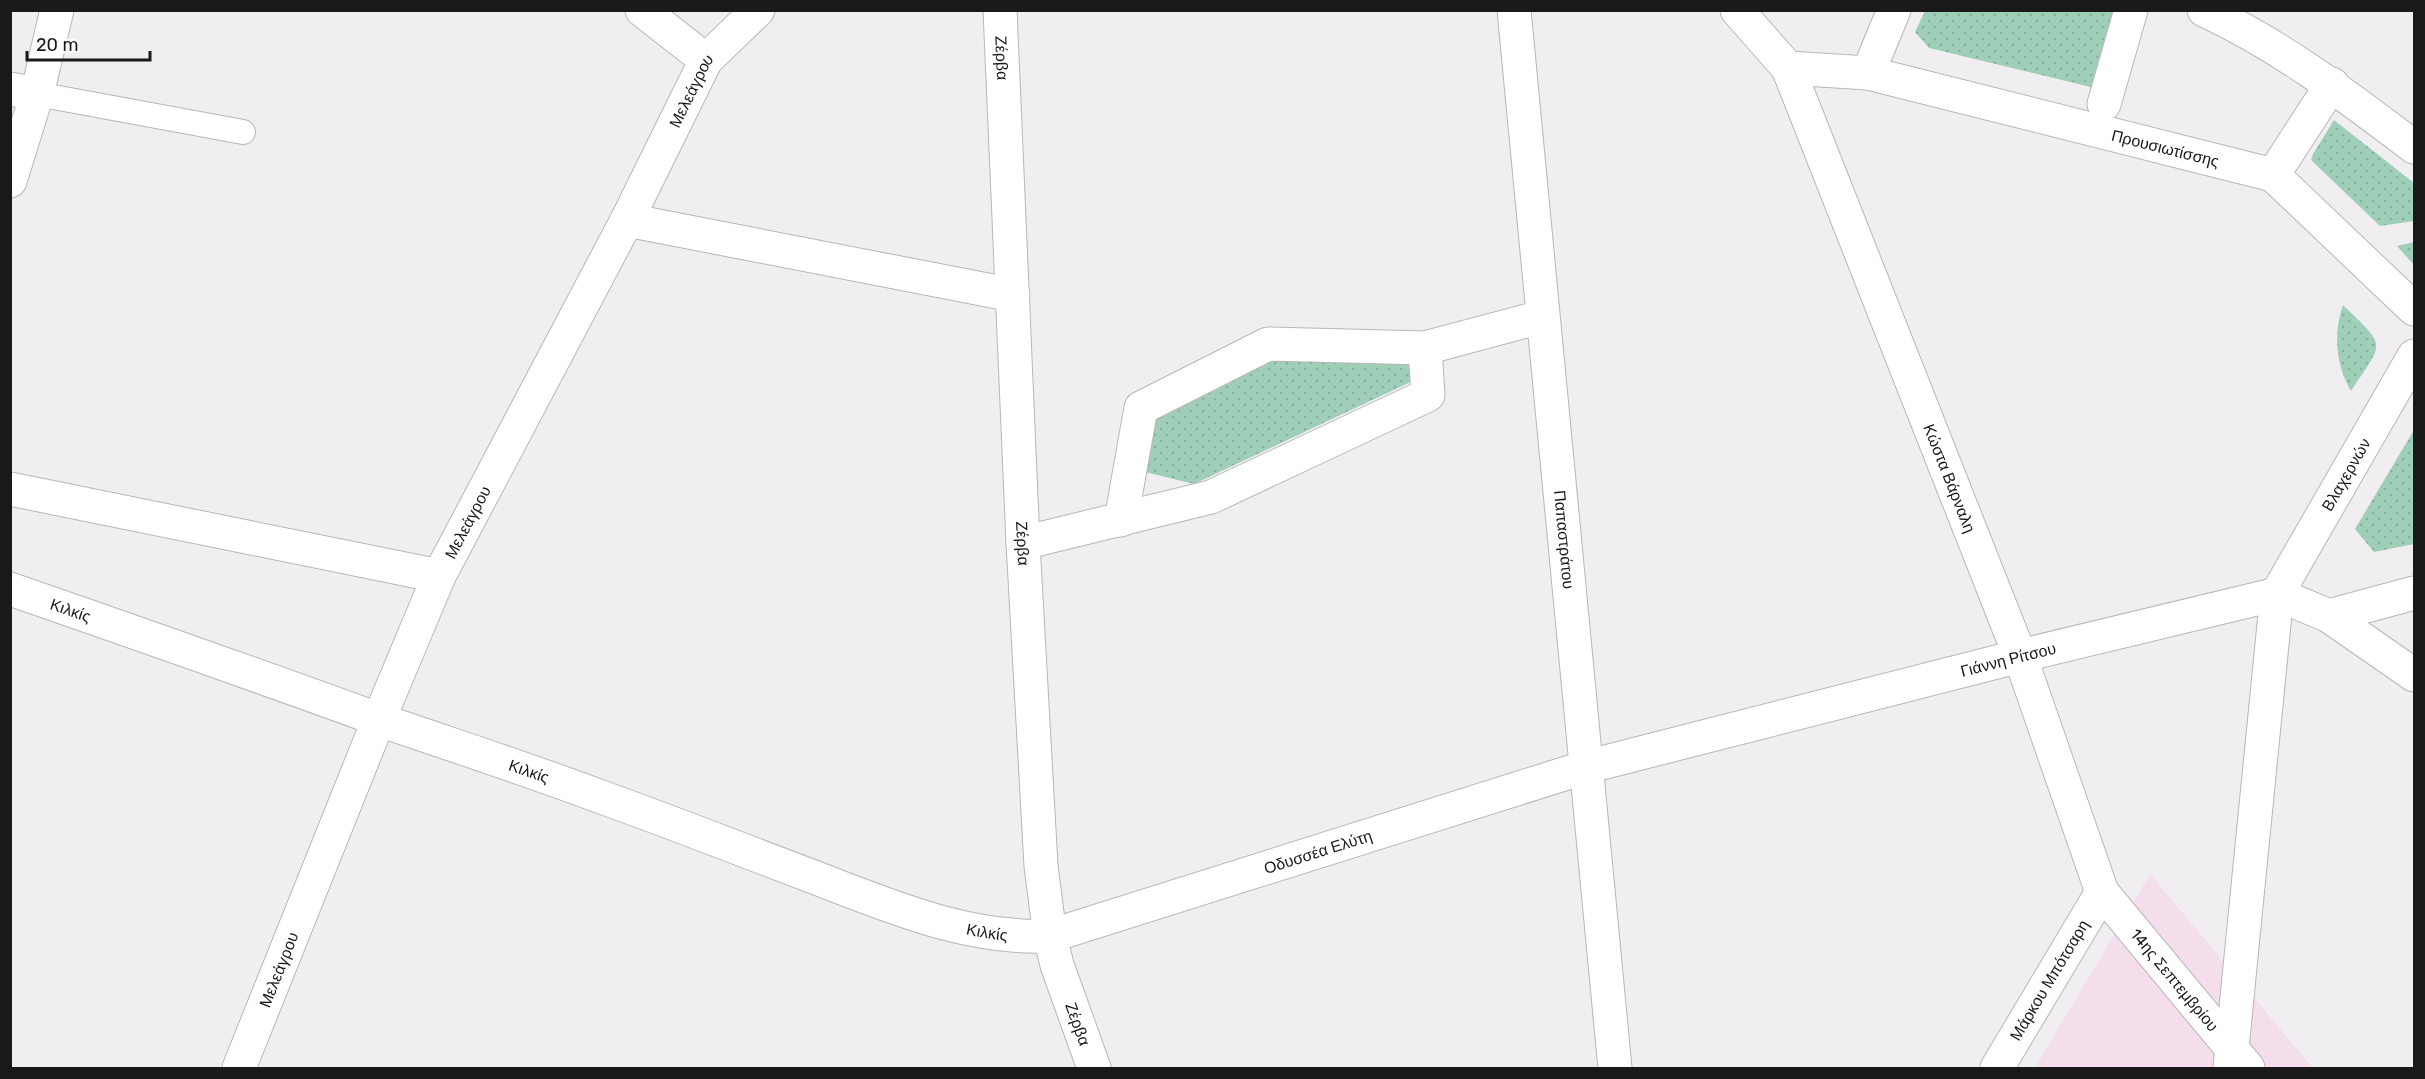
<svg xmlns="http://www.w3.org/2000/svg" width="2425" height="1079" viewBox="0 0 2425 1079" font-family="Rubik,sans-serif">
  <style>
    .commercial { fill: #f4deeb }
    .grass { fill: url(#grass-dots) }
    .lines { fill: none; stroke-linecap: round; stroke-linejoin: round }
    .service-casing { stroke: #b9b6b8; stroke-width: 26 }
    .pedestrian-casing { stroke: #b9b6b8; stroke-width: 35 }
    .minor-casing { stroke: #b9b6b8; stroke-width: 35 }
    .tertiary-casing { stroke: #b9b6b8; stroke-width: 35 }
    .secondary-casing { stroke: #b9b6b8; stroke-width: 35 }
    .service { stroke: #fff; stroke-width: 24 }
    .pedestrian { stroke: #fff; stroke-width: 33 }
    .minor { stroke: #fff; stroke-width: 33 }
    .tertiary { stroke: #fff; stroke-width: 33 }
    .secondary { stroke: #fff; stroke-width: 33 }
    .labels { text-anchor: middle; stroke-width: 6; stroke-linejoin: round; paint-order: stroke }
    .street-label { font-size: 16px; fill: #191919; stroke: #fefcfe }
  </style>
  <defs>
    <pattern id="grass-dots" width="8" height="8" patternUnits="userSpaceOnUse" patternTransform="scale(1.5)"><rect width="8" height="8" fill="#9fcfb8"/><path d="M2 2h.1M6 6h.1" fill="none" stroke="#88b19e" stroke-width="1.8" stroke-linecap="round"/></pattern>
  </defs>
  <rect width="100%" height="100%" fill="#f1eef1"/>
  <path class="commercial" d="M2150,874L2313,1068H2035Z"/>
  <g class="grass">
    <path d="M1925,11H2126L2103,90L1929,48L1915,32Z"/>
    <path d="M2334,120L2414,183V221L2380,226L2311,160L2313,154Z"/>
    <path d="M2414,242V265L2397,246Z"/>
    <path d="M2343,305C2387,348 2385,340 2351,391C2336,365 2333,334 2343,305Z"/>
    <path d="M1269,359L1416,365L1417,379L1194,484L1145,472L1157,416Z"/>
    <path d="M2414,430V544L2374,552L2355,529Z"/>
  </g>
  <g class="lines">
    <g class="service-casing">
      <path id="service" d="M37,94L243,132"/>
    </g>
    <g class="pedestrian-casing">
      <g id="pedestrian">
        <path d="M2104,104L2131,10"/>
        <path d="M1121,520L1141,408L1268,344L1425,348L1541,317"/>
        <path d="M1023,543L1211,497L1428,395L1425,348"/>
        <path d="M2329,616L2414,593"/>
        <path d="M2230,1068L2277,594"/>
      </g>
    </g>
    <g class="minor-casing">
      <g id="minor">
        <path d="M642,10L706,60"/>
        <path id="s1" d="M1000,10L1023,543L1041,866L1050,936L1057,965L1094,1068"/>
        <path d="M2204,10C2280,45 2348,97 2414,147"/>
        <path d="M1868,73L1894,10"/>
        <path d="M10,89L37,94"/>
        <path d="M2273,175L2332,84"/>
        <path d="M627,220L1013,295"/>
        <path d="M10,489L439,576"/>
        <path id="s2" d="M2102,892L2248,1068"/>
        <path id="s3" d="M239,1068L379,719L439,576L627,220L706,60L758,10"/>
      </g>
    </g>
    <g class="tertiary-casing">
      <g id="tertiary">
        <path id="s4" d="M1514,10L1615,1068"/>
        <path id="s5" d="M1788,68L2020,656L2102,892L1997,1068"/>
        <path id="s6" d="M10,589C134,632 257,675 380,720C455,746 530,770 604,798C674,823 742,850 811,876C887,905 967,940 1050,936L1586,767L2020,656L2277,594L2329,616L2414,675"/>
        <path id="s7" d="M2277,594L2414,356"/>
      </g>
    </g>
    <g class="secondary-casing">
      <g id="secondary">
        <path id="s8" d="M1737,10L1788,68L1868,73L2273,175L2414,309"/>
        <path d="M10,181L37,94L57,10"/>
      </g>
    </g>
    <use href="#service" class="service"/>
    <use href="#pedestrian" class="pedestrian"/>
    <use href="#minor" class="minor"/>
    <use href="#tertiary" class="tertiary"/>
    <use href="#secondary" class="secondary"/>
  </g>
  <g class="labels">
    <g class="street-label">
      <text dy="6" stroke="none"><textPath href="#s1" startOffset="48">Ζέρβα</textPath></text>
      <text dy="6" stroke="none"><textPath href="#s3" startOffset="1078">Μελεάγρου</textPath></text>
      <text dy="6" stroke="none"><textPath href="#s8" startOffset="464">Προυσιωτίσσης</textPath></text>
      <text dy="6" stroke="none"><textPath href="#s7" startOffset="138">Βλαχερνών</textPath></text>
      <text dy="6" stroke="none"><textPath href="#s5" startOffset="441">Κώστα Βάρναλη</textPath></text>
      <text dy="6" stroke="none"><textPath href="#s3" startOffset="592">Μελεάγρου</textPath></text>
      <text dy="6" stroke="none"><textPath href="#s4" startOffset="532">Παπαστράτου</textPath></text>
      <text dy="6" stroke="none"><textPath href="#s1" startOffset="534">Ζέρβα</textPath></text>
      <text dy="6" stroke="none"><textPath href="#s6" startOffset="64">Κιλκίς</textPath></text>
      <text dy="6" stroke="none"><textPath href="#s6" startOffset="2097">Γιάννη Ρίτσου</textPath></text>
      <text dy="6" stroke="none"><textPath href="#s6" startOffset="550">Κιλκίς</textPath></text>
      <text dy="6" stroke="none"><textPath href="#s6" startOffset="1380">Οδυσσέα Ελύτη</textPath></text>
      <text dy="6" stroke="none"><textPath href="#s6" startOffset="1036">Κιλκίς</textPath></text>
      <text dy="6" stroke="none"><textPath href="#s3" startOffset="106">Μελεάγρου</textPath></text>
      <text transform="translate(2049 980) rotate(-59)" y="6">Μάρκου Μπότσαρη</text>
      <text dy="6" stroke="none"><textPath href="#s2" startOffset="114">14ης Σεπτεμβρίου</textPath></text>
      <text dy="6" stroke="none"><textPath href="#s1" startOffset="1020">Ζέρβα</textPath></text>
    </g>
  </g>
  <rect width="2425" height="1079" fill="none" stroke="#191919" stroke-width="24"/>
  <path d="M27 51v9h123v-9" fill="none" stroke="#191919" stroke-width="3"/>
  <text x="36" y="51" font-size="18" fill="#191919" stroke="#fefcfe" stroke-width="4.5" paint-order="stroke">20 m</text>
</svg>
